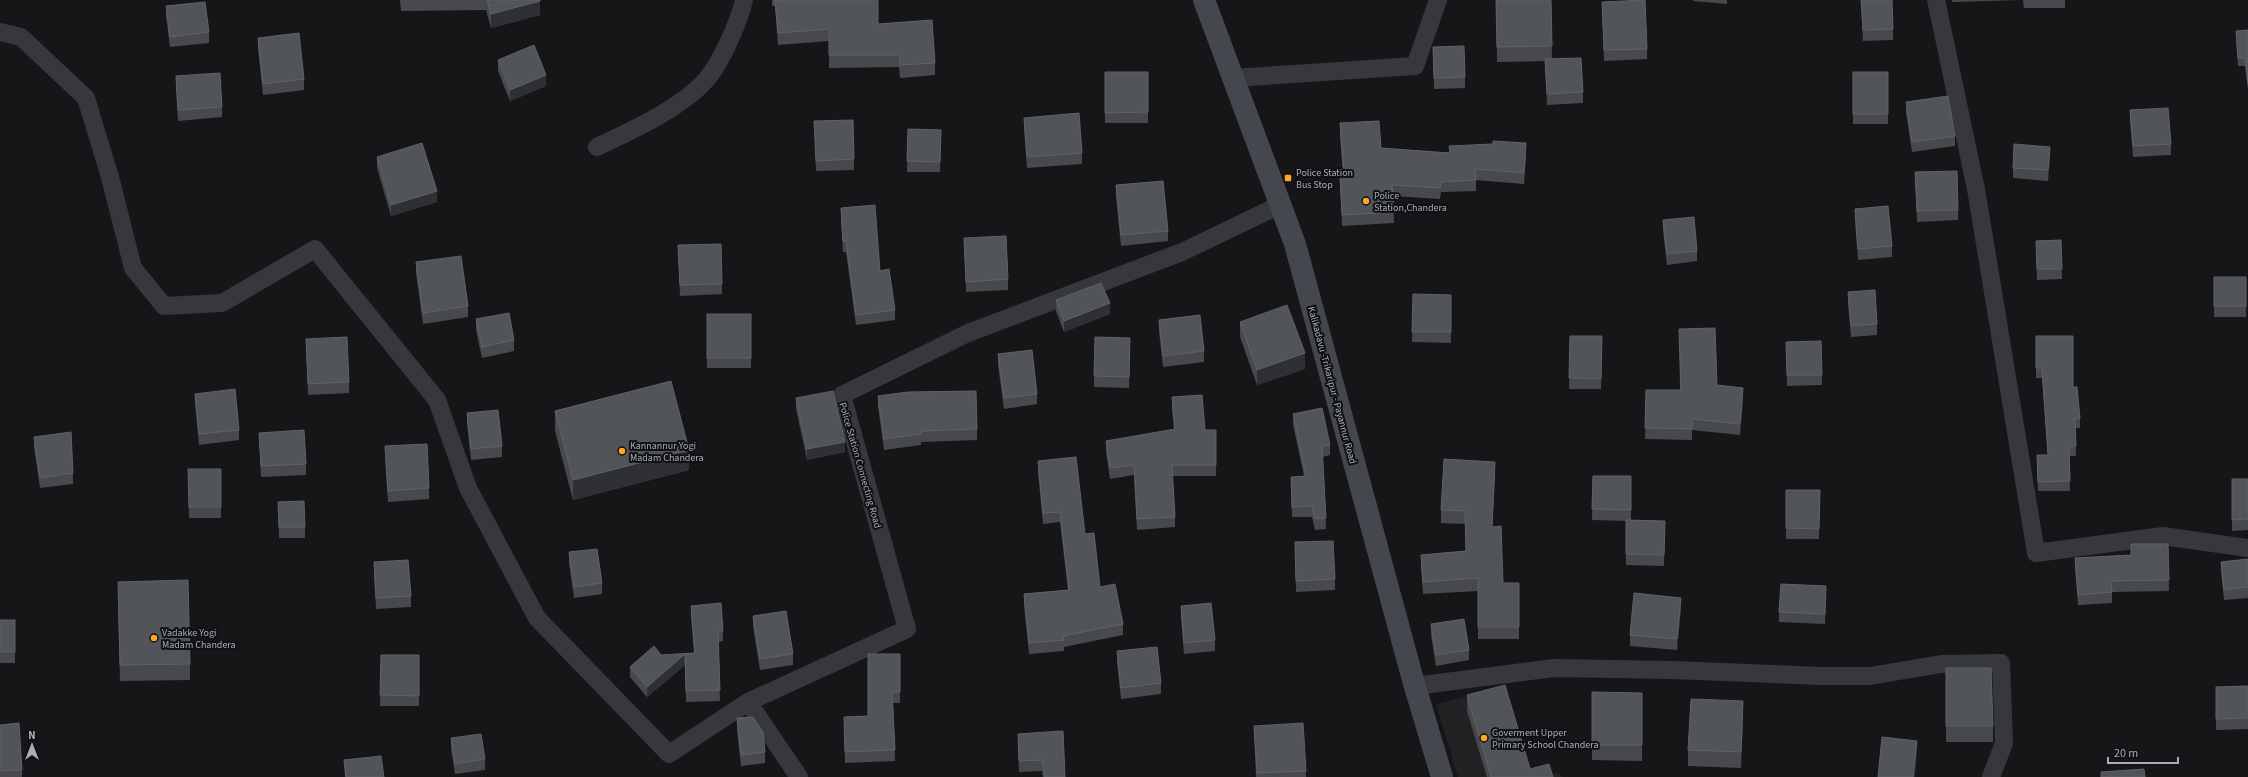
<svg xmlns="http://www.w3.org/2000/svg" width="2248" height="777" viewBox="0 0 2248 777" font-family="'Source Sans 3',sans-serif">
  <style>
    .built { fill: #222225 }
    .lines { fill: none; stroke-linecap: round; stroke-linejoin: round }
    .street { stroke: #36383d; stroke-width: 18 }
    .secondary { stroke: #44474d; stroke-width: 22 }
    .wall { fill: #47494d }
    .shaded-wall { fill: #2f3033 }
    .building { fill: #515459; stroke: #5f6268 }
    .poi-dot { fill: #ffa527; stroke: #111113; stroke-width: 1.5 }
    .labels { text-anchor: middle; stroke-width: 4; stroke-linejoin: round; paint-order: stroke }
    .poi-label { font-size: 10px; fill: #a6aeb9; stroke: #111113; text-anchor: start }
    .street-label { font-size: 10px; fill: #a6aeb9; stroke: #111113 }
  </style>
  <rect width="100%" height="100%" fill="#161618"/>
  <path class="built" d="M1504,687L1533,773H1557L1563,777H1458L1436,704Z"/>
  <g class="lines">
    <g class="street">
      <path d="M1936,0L1976,189L2036,553L2163,536L2248,548"/>
      <path d="M0,32L21,37L86,98L110,177L133,268L164,306L222,303L315,249L437,400L468,488L537,618L669,754L748,702L799,777"/>
      <path d="M1233,78L1415,66L1438,0"/>
      <path d="M597,147C632,130 680,109 706,80C721,63 739,22 744,0"/>
      <path d="M1415,686L1554,668L1672,670L1821,676H1870L1941,664L2001,663L2004,743L1991,777"/>
      <path d="M748,702L907,629L842,395L968,333L1182,252L1280,205"/>
    </g>
    <path class="secondary" d="M1204,0L1295,244L1413,680L1442,777"/>
  </g>
  <g class="wall">
    <path d="M400,0H540V15L491,28L486,10L401,11Z"/>
    <path d="M772,0H878V24L935,63V75L900,78L899,67L829,68V41L778,45L775,6H772Z"/>
    <path d="M1496,0H1551L1552,59L1583,92V103L1547,105L1545,61L1497,62Z"/>
    <path d="M1693,0H1727V4L1693,1Z"/>
    <path d="M1861,0L1893,29V40L1863,41Z"/>
    <path d="M1952,0H2020L1952,2Z"/>
    <path d="M2023,0H2065V8H2024Z"/>
    <path d="M1602,2L1647,49V59L1604,61Z"/>
    <path d="M166,6L209,32V43L170,47L166,16Z"/>
    <path d="M2248,30V91L2245,66H2238L2236,39V31Z"/>
    <path d="M258,38L304,79V90L263,95L258,49Z"/>
    <path d="M1433,47L1465,77V88L1434,89Z"/>
    <path d="M498,60L546,86L510,101L498,71Z"/>
    <rect x="1105" y="72" width="43" height="51"/>
    <rect x="1853" y="72" width="35" height="52"/>
    <path d="M176,76L222,107V117L178,121L176,87Z"/>
    <path d="M1906,102L1955,136V146L1912,152L1906,113Z"/>
    <path d="M2130,110L2171,144V155L2133,157L2130,121Z"/>
    <path d="M1024,118L1082,153V164L1027,168L1024,128Z"/>
    <path d="M814,121L854,159V170L816,171Z"/>
    <path d="M1340,123L1381,148L1449,153L1526,154L1524,184L1476,180V191L1441,192L1440,199L1393,196L1394,223L1342,226L1340,176H1343L1340,134Z"/>
    <path d="M908,129L941,130L940,172H907Z"/>
    <path d="M377,157L437,202L391,216L377,168Z"/>
    <path d="M2050,158L2048,181L2013,178V168Z"/>
    <path d="M1915,172L1958,210V220L1917,222Z"/>
    <path d="M1116,185L1168,231V241L1121,246L1116,196Z"/>
    <path d="M841,208L895,310V320L856,325L846,252H843L841,219Z"/>
    <path d="M1855,209L1892,246V257L1858,260L1855,220Z"/>
    <path d="M1663,220L1697,251V261L1667,265L1663,231Z"/>
    <path d="M964,238L1008,279V290L966,292Z"/>
    <path d="M2061,240L2062,279L2037,280L2036,241Z"/>
    <path d="M678,245L722,284V294L680,296Z"/>
    <path d="M416,262L468,306V317L423,324L416,273Z"/>
    <rect x="2214" y="277" width="32" height="40"/>
    <path d="M1848,292L1877,324V335L1851,337L1848,303Z"/>
    <path d="M1413,294L1451,295V343L1412,342Z"/>
    <path d="M1056,300L1110,314L1064,332L1056,311Z"/>
    <rect x="707" y="314" width="44" height="54"/>
    <path d="M476,319L514,340V351L482,358L476,330Z"/>
    <path d="M1159,320L1204,351V362L1163,367L1159,331Z"/>
    <path d="M1240,322L1305,369L1257,385L1240,337Z"/>
    <path d="M1679,329L1717,385L1743,399L1740,435L1692,430V440L1645,439L1646,390H1680Z"/>
    <path d="M1570,336H1602L1601,389H1569Z"/>
    <path d="M2036,336L2073,387L2080,418V428H2075L2076,456H2069L2070,491H2038L2037,465L2048,455L2042,378H2036Z"/>
    <path d="M306,339L349,382V393L308,395Z"/>
    <path d="M1786,342L1822,375V385L1787,386Z"/>
    <path d="M1130,349L1129,388L1094,387V376Z"/>
    <path d="M998,354L1037,394V404L1004,409L998,365Z"/>
    <path d="M195,394L239,430V440L199,445L195,404Z"/>
    <path d="M878,396L977,429V440L921,442V445L884,450L878,406Z"/>
    <path d="M1172,397L1205,430H1216V476H1172L1175,517V527L1137,530L1134,475L1110,479L1106,452V441L1174,430L1172,408Z"/>
    <path d="M796,398L845,452L807,460L796,409Z"/>
    <path d="M555,411L689,470L573,500L555,431Z"/>
    <path d="M467,413L502,446V457L471,460L467,424Z"/>
    <path d="M1293,414L1330,445V455L1323,457L1326,529L1315,530L1312,517H1292L1291,477L1304,476L1293,425Z"/>
    <path d="M259,433L306,464V475L261,477Z"/>
    <path d="M34,437L73,473V484L40,488L34,447Z"/>
    <path d="M385,446L429,488V499L388,502L385,457Z"/>
    <path d="M1038,461L1085,534L1100,587L1123,624V635L1064,647V651L1029,654L1024,605V594L1068,590L1060,522L1043,524L1038,472Z"/>
    <path d="M188,469H221V518H189Z"/>
    <path d="M1495,474L1492,527L1503,583H1519V639H1478V591L1423,594L1421,567V555L1466,551L1465,524L1441,523V510Z"/>
    <path d="M1593,476H1631V520L1665,521L1664,566L1626,565V521L1592,520Z"/>
    <path d="M2232,479H2248V530L2232,531Z"/>
    <path d="M1786,490H1820L1819,539H1786Z"/>
    <path d="M278,502L305,527V538H279Z"/>
    <path d="M1295,542L1335,579V590L1296,592Z"/>
    <path d="M2168,544L2169,591L2112,592V603L2078,605L2075,568V558L2131,555Z"/>
    <path d="M569,552L602,583V594L574,598L569,563Z"/>
    <path d="M2248,559V598L2224,600L2221,572V562Z"/>
    <path d="M374,562L411,596V607L376,609L374,573Z"/>
    <path d="M118,597L190,664V680L120,681Z"/>
    <path d="M1826,597L1825,624L1779,622V612Z"/>
    <path d="M691,606L723,631V641L718,642L720,701L686,702L685,665L647,697L630,677V667L661,655L694,653L691,617Z"/>
    <path d="M1181,606L1215,640V651L1184,654L1181,617Z"/>
    <path d="M1681,609L1677,650L1630,646V635Z"/>
    <path d="M753,616L793,654V665L760,670L753,627Z"/>
    <rect x="0" y="620" width="15" height="43"/>
    <path d="M1431,624L1469,650V660L1436,666L1431,635Z"/>
    <path d="M1117,651L1161,683V694L1121,699L1117,662Z"/>
    <path d="M900,654V703H893L895,761L845,763L844,717L868,716Z"/>
    <path d="M381,655H419V706H380Z"/>
    <path d="M1946,668L1993,726V742H1946Z"/>
    <path d="M2248,686V729L2216,730V687Z"/>
    <path d="M1592,692L1642,693V761L1592,760Z"/>
    <path d="M1467,695L1530,769L1553,777H1487L1467,711Z"/>
    <path d="M1743,717L1741,768L1688,766V750Z"/>
    <path d="M737,718L765,752V763L741,766L737,729Z"/>
    <path d="M0,725L22,770V777H0Z"/>
    <path d="M1254,726L1306,771V777H1256Z"/>
    <path d="M1018,734L1065,777H1043L1042,771L1019,772Z"/>
    <path d="M451,738L485,759V770L455,774L451,749Z"/>
    <path d="M344,760L384,777H345Z"/>
  </g>
  <g class="shaded-wall">
    <path d="M540,1V15L491,28V14Z"/>
    <path d="M546,75V86L510,101V90Z"/>
    <path d="M1526,143V154L1524,184V173Z"/>
    <path d="M2050,147V158L2048,181V170Z"/>
    <path d="M437,191V202L391,216V205Z"/>
    <path d="M1110,303V314L1064,332V321Z"/>
    <path d="M1305,353V369L1257,385V370Z"/>
    <path d="M1743,388V399L1740,435V424Z"/>
    <path d="M845,442V452L807,460V449Z"/>
    <path d="M689,450V470L573,500V480Z"/>
    <path d="M1495,462V474L1492,539V527Z"/>
    <path d="M1826,586V597L1825,624V614Z"/>
    <path d="M1681,598V609L1677,650V639Z"/>
    <path d="M685,654V665L647,697V687Z"/>
    <path d="M1743,701V717L1741,768V752Z"/>
    <path d="M1917,741V752L1915,777H1913Z"/>
  </g>
  <g class="building">
    <path d="M487,0H540V1L491,14Z"/>
    <path d="M775,0H878V24L932,20L935,63L900,65L899,55H829V29L778,33Z"/>
    <path d="M1496,0H1551L1552,46L1497,47Z"/>
    <path d="M1645,0L1647,49L1604,50L1602,2Z"/>
    <path d="M1861,0H1892L1893,29L1863,30Z"/>
    <path d="M205,2L209,32L170,37L166,6Z"/>
    <path d="M2248,30V83L2245,58H2238L2236,31Z"/>
    <path d="M299,33L304,79L263,84L258,38Z"/>
    <path d="M534,45L546,75L510,90L498,60Z"/>
    <path d="M1464,46L1465,77L1434,78L1433,47Z"/>
    <path d="M1581,58L1583,92L1547,94L1545,59Z"/>
    <path d="M1105,72H1148V112L1105,113Z"/>
    <rect x="1853" y="72" width="35" height="42"/>
    <path d="M220,73L222,107L178,110L176,76Z"/>
    <path d="M1948,96L1955,136L1912,142L1906,102Z"/>
    <path d="M2168,108L2171,144L2133,146L2130,110Z"/>
    <path d="M1079,113L1082,153L1027,157L1024,118Z"/>
    <path d="M853,120L854,159L816,161L814,121Z"/>
    <path d="M1379,121L1381,148L1450,153L1449,146L1493,144V141L1526,143L1524,173L1475,169L1476,180L1441,182L1440,188L1392,185L1394,212L1342,215L1340,176H1344L1340,123Z"/>
    <path d="M908,129L941,130L940,162L907,161Z"/>
    <path d="M422,143L437,191L391,205L377,157Z"/>
    <path d="M2014,144L2050,147L2048,170L2013,168Z"/>
    <path d="M1957,171L1958,210L1917,211L1915,172Z"/>
    <path d="M1163,181L1168,231L1121,235L1116,185Z"/>
    <path d="M875,205L880,271L889,269L895,310L856,315L846,241H843L841,208Z"/>
    <path d="M1888,206L1892,246L1858,249L1855,209Z"/>
    <path d="M1694,217L1697,251L1667,254L1663,220Z"/>
    <path d="M1006,236L1008,279L966,282L964,238Z"/>
    <path d="M2061,240L2062,269H2037L2036,241Z"/>
    <path d="M721,244L722,284L680,285L678,245Z"/>
    <path d="M461,256L468,306L423,313L416,262Z"/>
    <rect x="2214" y="277" width="32" height="29"/>
    <path d="M1101,283L1110,303L1064,321L1056,300Z"/>
    <path d="M1875,290L1877,324L1851,326L1848,292Z"/>
    <path d="M1413,294L1451,295V332H1412Z"/>
    <path d="M1287,305L1305,353L1257,370L1240,322Z"/>
    <path d="M509,313L514,340L482,347L476,319Z"/>
    <rect x="707" y="314" width="44" height="44"/>
    <path d="M1200,315L1204,351L1163,356L1159,320Z"/>
    <path d="M1715,328L1717,385L1743,388L1740,424L1692,419V429L1645,428L1646,390H1681L1679,329Z"/>
    <path d="M1570,336H1602L1601,379L1569,378Z"/>
    <path d="M2036,336H2073V387H2077L2080,418L2075,419L2076,446H2069L2070,481L2038,482L2037,455H2048L2042,368H2036Z"/>
    <path d="M347,337L349,382L308,384L306,339Z"/>
    <path d="M1095,337L1130,338L1129,377L1094,376Z"/>
    <path d="M1821,341L1822,375H1787L1786,342Z"/>
    <path d="M1032,350L1037,394L1004,398L998,354Z"/>
    <path d="M671,381L689,450L573,480L555,411Z"/>
    <path d="M235,389L239,430L199,434L195,394Z"/>
    <path d="M833,391L845,442L807,449L796,398Z"/>
    <path d="M976,391L977,429L921,431V434L884,439L878,396L908,392Z"/>
    <path d="M1202,395L1205,430H1216V465H1172L1175,517L1137,519L1134,465L1110,468L1106,441L1175,429L1172,397Z"/>
    <path d="M1322,408L1330,445L1322,446L1326,518L1315,519L1312,506L1292,507L1291,477L1306,476L1293,414Z"/>
    <path d="M498,410L502,446L471,449L467,413Z"/>
    <path d="M304,430L306,464L261,466L259,433Z"/>
    <path d="M71,432L73,473L40,478L34,437Z"/>
    <path d="M427,444L429,488L388,491L385,446Z"/>
    <path d="M1076,457L1085,534L1094,533L1100,587L1115,584L1123,624L1063,636L1064,640L1029,643L1024,594L1069,590L1060,512L1043,513L1038,461Z"/>
    <path d="M1444,459L1495,462L1492,527L1501,526L1503,583H1519V627H1478V578L1423,582L1421,555L1466,551L1465,511L1441,510Z"/>
    <path d="M188,469H221V507H189Z"/>
    <path d="M1593,476H1631V510L1592,509Z"/>
    <path d="M2232,479H2248V519L2232,520Z"/>
    <path d="M1786,490H1820L1819,529L1786,528Z"/>
    <path d="M304,501L305,527H279L278,502Z"/>
    <path d="M1626,520L1665,521L1664,555L1626,554Z"/>
    <path d="M1333,541L1335,579L1296,581L1295,542Z"/>
    <path d="M2131,544H2168L2169,580L2111,581L2112,592L2078,595L2075,558L2131,555Z"/>
    <path d="M597,549L602,583L574,587L569,552Z"/>
    <path d="M2248,559V587L2224,590L2221,562Z"/>
    <path d="M408,560L411,596L376,598L374,562Z"/>
    <path d="M188,580L190,664L120,665L118,582Z"/>
    <path d="M1781,584L1826,586L1825,614L1779,612Z"/>
    <path d="M1634,593L1681,598L1677,639L1630,635Z"/>
    <path d="M721,603L723,631H718L720,690L686,691L685,654L647,687L630,667L654,646L661,655L695,653L691,606Z"/>
    <path d="M1211,603L1215,640L1184,643L1181,606Z"/>
    <path d="M786,611L793,654L760,659L753,616Z"/>
    <path d="M1464,619L1469,650L1436,655L1431,624Z"/>
    <rect x="0" y="620" width="15" height="32"/>
    <path d="M1157,647L1161,683L1121,688L1117,651Z"/>
    <path d="M868,654H900V692H892L895,750L845,752L844,717L868,716Z"/>
    <path d="M381,655H419V696L380,695Z"/>
    <path d="M1946,668H1991L1993,726H1946Z"/>
    <path d="M1505,685L1530,769L1549,764L1553,777H1491L1467,695Z"/>
    <path d="M2248,686V718L2216,719V687Z"/>
    <path d="M1592,692L1642,693V745H1592Z"/>
    <path d="M1691,699L1743,701L1741,752L1688,750Z"/>
    <path d="M753,717L763,732L765,752L741,755L737,718Z"/>
    <path d="M19,723L22,770L0,771V725Z"/>
    <path d="M1303,723L1306,771L1257,773L1254,726Z"/>
    <path d="M1063,731L1065,777H1045L1042,760L1019,761L1018,734Z"/>
    <path d="M481,734L485,759L455,764L451,738Z"/>
    <path d="M1882,737L1917,741L1913,777H1878Z"/>
    <path d="M381,756L384,777H346L344,760Z"/>
    <path d="M2144,769L2145,777H2101V772Z"/>
  </g>
  <g class="poi-dot">
    <rect x="1284" y="174" width="8" height="8" rx="2"/>
    <circle cx="1366" cy="201" r="4"/>
    <circle cx="622" cy="451" r="4"/>
    <circle cx="154" cy="638" r="4"/>
    <circle cx="1484" cy="738" r="4"/>
  </g>
  <g class="labels">
    <g class="poi-label">
      <text x="1296" y="176">Police Station<tspan x="1296" dy="12">Bus Stop</tspan></text>
      <text x="1374" y="199">Police<tspan x="1374" dy="12">Station,Chandera</tspan></text>
      <text x="630" y="449">Kannannur Yogi<tspan x="630" dy="12">Madam Chandera</tspan></text>
      <text x="162" y="636">Vadakke Yogi<tspan x="162" dy="12">Madam Chandera</tspan></text>
      <text x="1492" y="736">Goverment Upper<tspan x="1492" dy="12">Primary School Chandera</tspan></text>
    </g>
    <g class="street-label">
      <text transform="translate(1333 385) rotate(75)" y="4">Kalikadavu -Trikaripur - Payannur Road</text>
      <text transform="translate(861 465) rotate(74)" y="4">Police Station Connecting Road</text>
    </g>
  </g>
  <g transform="translate(32 745)" stroke="#111113" stroke-width="3" paint-order="stroke">
  <path d="M0-3L7 15L0 10L-7 15Z" fill="#a6aeb9"/>
  <text y="-6" font-size="11" font-weight="bold" text-anchor="middle" fill="#a6aeb9">N</text>
  </g>
  <path d="M2108 757v6h70v-6" fill="none" stroke="#a6aeb9" stroke-width="2"/>
  <text x="2114" y="757" font-size="12" fill="#a6aeb9" stroke="#111113" stroke-width="3" paint-order="stroke">20 m</text>
</svg>
